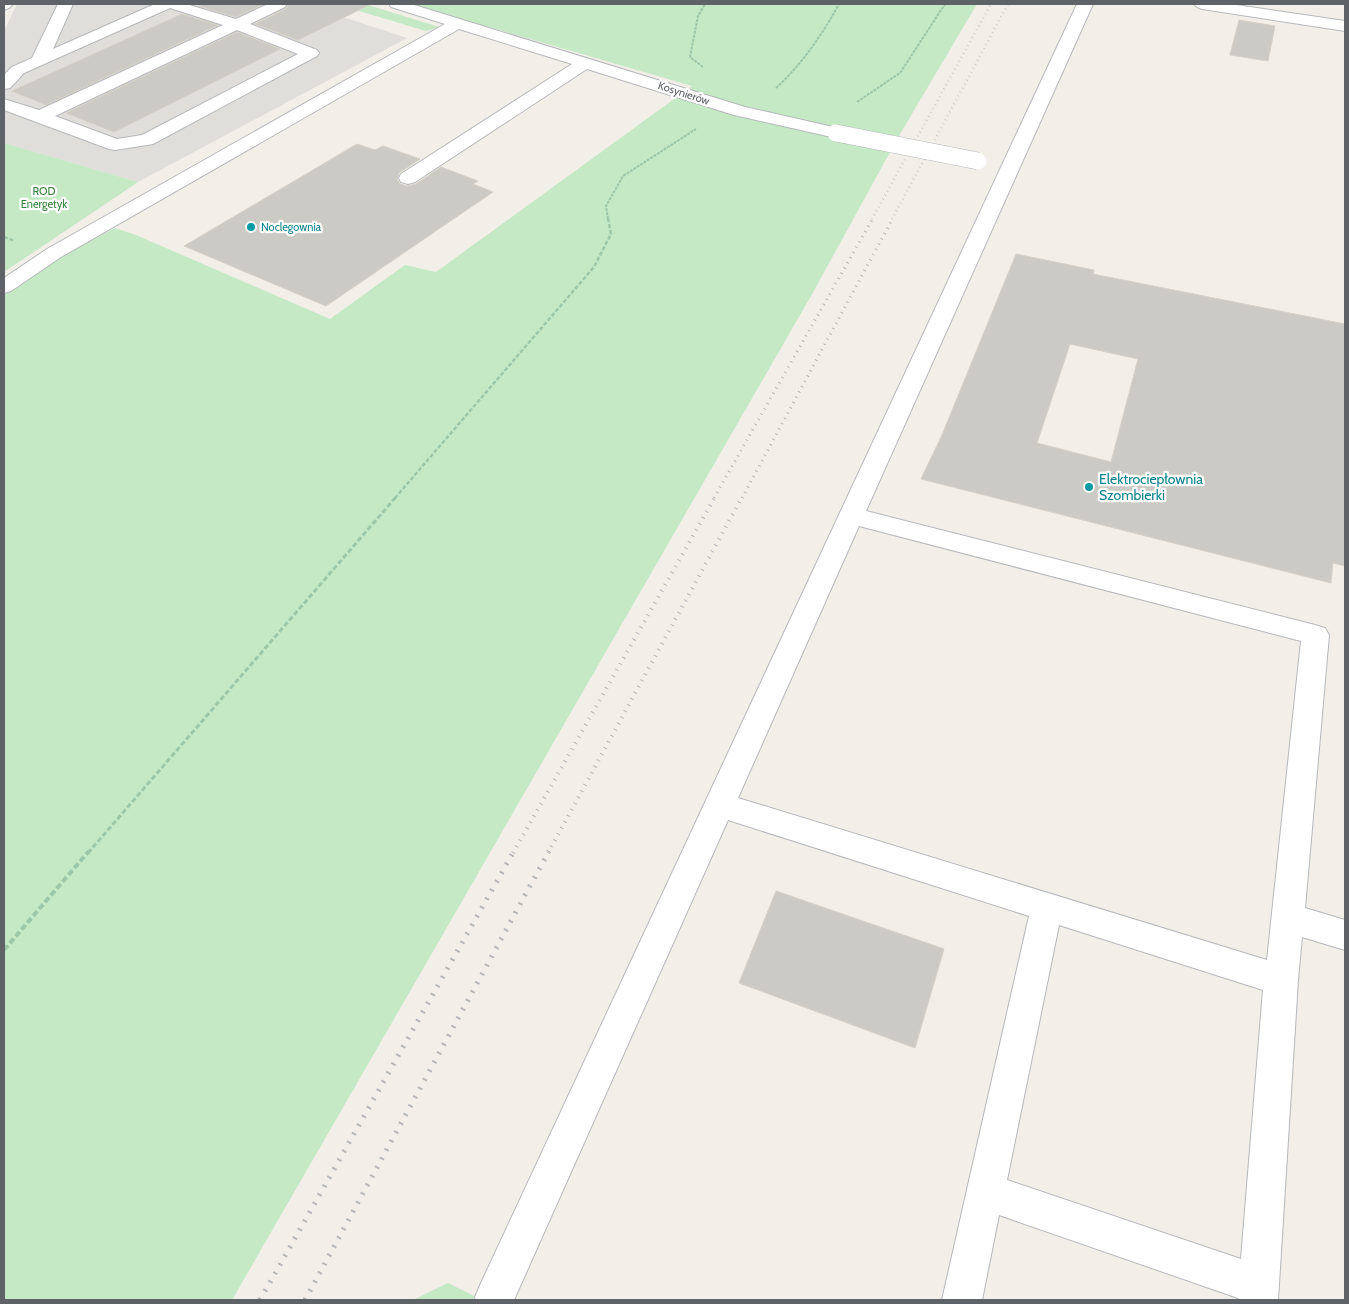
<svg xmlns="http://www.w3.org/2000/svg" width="1349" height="1304" viewBox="0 0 1349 1304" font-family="Cabin,sans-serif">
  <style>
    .industrial { fill: #e0deda }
    .green { fill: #c5e8c5 }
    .building { fill: #cccac5; stroke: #d6d1c6; fill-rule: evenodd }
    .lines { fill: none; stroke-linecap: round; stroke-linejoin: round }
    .minor-casing { stroke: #b5b8bc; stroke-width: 2 }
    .path-far3 { stroke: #9cc7a9; stroke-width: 2; stroke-dasharray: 3 1; stroke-linecap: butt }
    .path-far2 { stroke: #9cc7a9; stroke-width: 2.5; stroke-dasharray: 4 2; stroke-linecap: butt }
    .path-far1 { stroke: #9cc7a9; stroke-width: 3; stroke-dasharray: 5 2.5; stroke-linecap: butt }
    .path { stroke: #9cc7a9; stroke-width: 4; stroke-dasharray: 6 3; stroke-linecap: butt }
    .minor { fill: #fff; fill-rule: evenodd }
    .rail-far3 { stroke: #b6b7b8; stroke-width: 2.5; stroke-dasharray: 0.5 4; stroke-linecap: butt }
    .rail-far2 { stroke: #b6b7b8; stroke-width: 3; stroke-dasharray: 1 5; stroke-linecap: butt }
    .rail-far1 { stroke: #b6b7b8; stroke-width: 4; stroke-dasharray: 1 6; stroke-linecap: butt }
    .rail { stroke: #b6b7b8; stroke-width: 5; stroke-dasharray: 2 8; stroke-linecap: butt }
    .minor-bridge-casing { stroke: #b5b8bc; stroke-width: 18; stroke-linecap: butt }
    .minor-bridge { stroke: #fff; stroke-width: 17 }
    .culture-dot { fill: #0f9aa8; stroke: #fff; stroke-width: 2 }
    .labels { text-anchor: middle; stroke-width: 4.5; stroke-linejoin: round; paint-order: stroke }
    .far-street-label { font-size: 11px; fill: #5f6368; stroke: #fff }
    .far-park-label { font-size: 11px; fill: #348238; stroke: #fff }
    .far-culture-label { font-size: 11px; fill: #0d838f; stroke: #fff; text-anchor: start }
    .culture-label { font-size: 14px; fill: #0d838f; stroke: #fff; text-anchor: start }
  </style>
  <rect width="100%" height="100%" fill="#f1efe8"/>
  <path class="industrial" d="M17,4H303L407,38L138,182L4,143V31Z"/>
  <g class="green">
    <path d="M336,4H365L439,27L426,31Z"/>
    <path d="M396,4H977L900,134L811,296L232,1300H4V294L54,260L115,228L136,235L330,319L405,265L436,272L692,86L486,26H467Z"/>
    <path d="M4,143L138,182L4,272Z"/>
    <path d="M448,1283L482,1300H413Z"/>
  </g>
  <g class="building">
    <path d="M204,4H264L236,17L199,6Z"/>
    <path d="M289,4H371L298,40L255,24L286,9Z"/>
    <path d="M182,14L218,25L46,105L12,91Z"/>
    <path d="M1239,20L1275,26L1268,61L1230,55Z"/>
    <path d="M237,32L280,49L114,132L66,113Z"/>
    <path d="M357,144L375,150L383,146L420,159L399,173L397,179L400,184L407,186L416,184L441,167L478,181L473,184L493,192L326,306L184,246Z"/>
    <path d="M1016,254L1094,270L1093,274L1345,324V566L1333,563L1331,583L921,479L942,435ZM1070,344L1138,359L1111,462L1037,443Z"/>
    <path d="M776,891L944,949L915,1048L739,983Z"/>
  </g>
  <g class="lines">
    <g class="minor-casing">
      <g id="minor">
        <path d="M4,4H13L9,8L4,10Z"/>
        <path d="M58,4H73L53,49L155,4H186L236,19L268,4H287L285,7L250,24L317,50L319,53L317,56L153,144L147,145L115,150L109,149L4,110V99L39,110L223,25L170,8L24,73L10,88L4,89V75L12,67L32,58ZM237,30L298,54L142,135L117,139L55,116Z"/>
        <path d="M389,4H411L745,107L842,129L845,133L842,137L836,138L734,115L587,69L415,182L408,184L401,182L399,178L401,174L572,64L459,29L61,257L11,291L4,293V278L47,249L445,24L391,7Z"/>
        <path d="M1077,4H1093L866,511L1315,625L1325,628L1329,635L1305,908L1345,920V950L1302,937L1298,980L1278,1300H1238V1298L999,1215L982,1300H942L1029,916L728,820L514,1300H476L475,1297L481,1283ZM859,526L1301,641L1267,960L738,798ZM1059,925L1263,990L1241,1259L1007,1180Z"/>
        <path d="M1194,4H1230L1345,21V31L1202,9L1197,7Z"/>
      </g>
    </g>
    <g class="path-far3">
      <path d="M703,67L690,57L698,16L705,4"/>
      <path d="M776,88C802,64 822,35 839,4"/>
      <path d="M857,102L900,73L945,4"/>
      <path d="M608,219L606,206L623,176L696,129"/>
    </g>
    <g class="path-far2">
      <path d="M4,237L15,241"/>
      <path d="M395,498L594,267L611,234L608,218"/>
    </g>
    <path class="path-far1" d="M88,853L396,497"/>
    <path class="path" d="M4,950L89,851"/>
    <use href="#minor" class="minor"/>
    <g class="rail-far3">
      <path d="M872,219L991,4"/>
      <path d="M892,219L1008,4"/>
    </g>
    <g class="rail-far2">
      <path d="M714,498L873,218"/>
      <path d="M742,498L893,218"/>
    </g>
    <g class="rail-far1">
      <path d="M513,853L715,497"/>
      <path d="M548,853L742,497"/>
    </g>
    <g class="rail">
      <path d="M260,1300L514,851"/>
      <path d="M305,1300L549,851"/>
    </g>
    <g class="minor-bridge-casing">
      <path id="minor-bridge" d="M836,133L978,161"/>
    </g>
    <use href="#minor-bridge" class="minor-bridge"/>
  </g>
  <g class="culture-dot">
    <circle cx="251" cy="227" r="5"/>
    <circle cx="1089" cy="487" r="5"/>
  </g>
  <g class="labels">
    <g class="far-street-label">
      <text transform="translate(684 93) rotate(18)" y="4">Kosynierów</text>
    </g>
    <g class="far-park-label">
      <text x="44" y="195">ROD<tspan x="44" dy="13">Energetyk</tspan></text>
    </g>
    <g class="far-culture-label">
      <text x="261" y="231">Noclegownia</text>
    </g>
    <g class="culture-label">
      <text x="1099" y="484">Elektrociepłownia<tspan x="1099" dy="16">Szombierki</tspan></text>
    </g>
  </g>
  <rect width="1349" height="1304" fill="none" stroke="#5f6368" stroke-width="10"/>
</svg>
